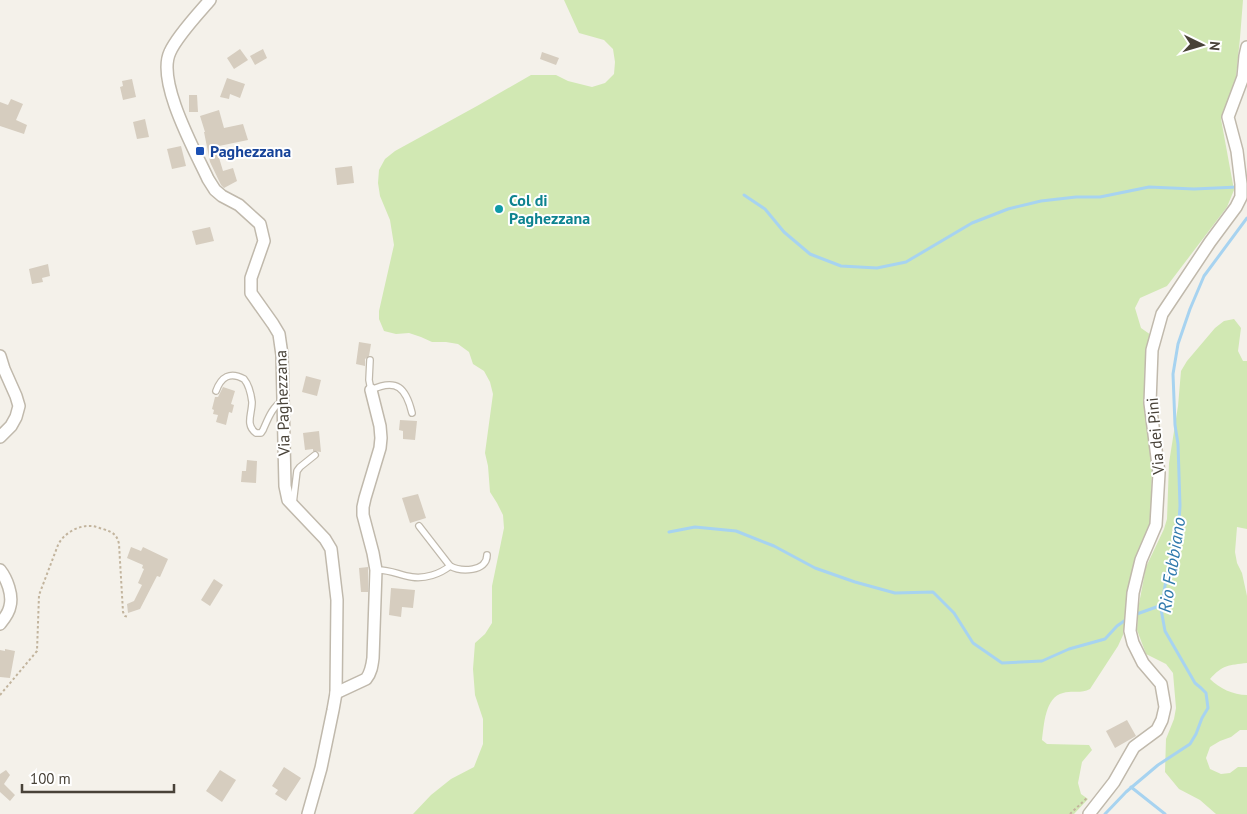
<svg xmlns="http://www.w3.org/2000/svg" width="1247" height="814" viewBox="0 0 1247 814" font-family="'PT Sans',sans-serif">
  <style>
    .green { fill: #d1e8b3 }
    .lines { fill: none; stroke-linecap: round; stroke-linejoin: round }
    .stream { stroke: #a7d3f0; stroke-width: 3 }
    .building { fill: #d6cdbf }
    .service-casing { stroke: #c0b9ac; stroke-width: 8 }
    .minor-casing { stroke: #c0b9ac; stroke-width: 14 }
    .path { stroke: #c2b49d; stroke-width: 2; stroke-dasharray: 2.5 2.5; stroke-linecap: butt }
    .service { stroke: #fff; stroke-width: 5.5 }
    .minor { stroke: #fff; stroke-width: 11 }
    .transit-dot { fill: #1a4fb4; stroke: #fff; stroke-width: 2 }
    .culture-dot { fill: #0f9aa8; stroke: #fff; stroke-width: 2 }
    .labels { text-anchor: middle; stroke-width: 4; stroke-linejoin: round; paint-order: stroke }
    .transit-label { font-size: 16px; font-weight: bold; fill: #164399; stroke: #fff; text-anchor: start }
    .culture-label { font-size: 16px; font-weight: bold; fill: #0d838f; stroke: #fff; text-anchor: start }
    .street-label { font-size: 16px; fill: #484238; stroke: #fff }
    .water-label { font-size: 18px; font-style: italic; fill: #2f79ac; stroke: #fff }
  </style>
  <rect width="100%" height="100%" fill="#f4f1ea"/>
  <g class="green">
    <path d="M564,0H1243L1240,38L1236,77L1221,119L1234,190L1227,207L1167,286L1140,298L1135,308L1141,328L1151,335L1146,349L1144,387L1152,459L1151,524L1136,556L1123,635L1118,646L1090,689C1081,694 1073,690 1063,693C1045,697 1044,725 1042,740L1047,744L1089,745L1092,750L1082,762L1078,783L1081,794L1088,799L1074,814H413L431,795L451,779L474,767L483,744V719L475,695L473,669L475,643L485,634L492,623V586L504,528L503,515L497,503L490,492L488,466L485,453L493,394L490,382L484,371L473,364L469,352L458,344L446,342H432L421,337L409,333L396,334L384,331L379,319V311L394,245L390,220L380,196L378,183L379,170L385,159L395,151L477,106L531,75H556L568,81L592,87L605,83L614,74L615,62L613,49L604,40L579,33Z"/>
    <path d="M1234,319L1241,328L1238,351L1243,361H1247V529L1237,527L1235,552L1237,563L1242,573L1247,596V663C1229,665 1222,665 1210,679C1219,688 1233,695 1247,695V730H1240L1231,737L1220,741L1210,747L1206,758L1210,769L1221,774L1230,773L1238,767H1247V814H1216L1200,800L1179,789L1165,772L1166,739L1174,719L1176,708L1173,673L1166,664L1146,654L1137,630L1138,609L1146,567L1164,529L1167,519L1169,463L1178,406L1181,371L1187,361L1215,328L1224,321Z"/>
  </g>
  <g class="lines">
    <g class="stream">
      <path d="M744,195L765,209L784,232L810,254L841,266L877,268L906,262L972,223L1008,209L1041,201L1076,197H1100L1149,187L1194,189L1238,187"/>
      <path d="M669,532L695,527L736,531L774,546L815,568L855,582L895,593L933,592L954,613L973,643L1002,663L1042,661L1069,649L1105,639L1117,626L1127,619"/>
      <path d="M1134,615L1162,605"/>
      <path d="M1131,787L1165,814"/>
      <path d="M1105,814L1126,792L1158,765L1190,744L1196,734L1202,718L1208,708L1206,693L1201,688L1195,683L1165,631L1161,609L1169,563L1178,536L1180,506L1178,444L1175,425L1173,374L1178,344L1190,309L1204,276L1247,218"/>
    </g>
  </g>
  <g class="building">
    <path d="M240,49L248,60L234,69L227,58Z"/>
    <path d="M263,49L267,58L255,65L250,56Z"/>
    <path d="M542,52L559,58L556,65L540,59Z"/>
    <path d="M227,78L245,84L240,98L230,94L229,99L220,97Z"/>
    <path d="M132,79L136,97L123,100L120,87L123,86L122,81Z"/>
    <path d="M189,95H197L198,112H189Z"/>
    <path d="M11,99L23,104L16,120L27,125L24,134L0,126V102L8,105Z"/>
    <path d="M219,110L224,128L243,124L248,140L219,146L220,151H217L223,171L233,168L237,181L224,188L221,185L210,162L204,132H205L200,116Z"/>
    <path d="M145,119L149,137L137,139L133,122Z"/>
    <path d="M181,146L186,166L172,169L167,149Z"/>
    <path d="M352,166L354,183L337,185L335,168Z"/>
    <path d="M210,227L214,241L196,245L192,231Z"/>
    <path d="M48,264L50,276L42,278L43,282L32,284L29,269Z"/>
    <path d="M359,342L371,344L369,356L365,359V366L356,364Z"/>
    <path d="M306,376L321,380L317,396L302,392Z"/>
    <path d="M223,387L235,391L231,404L234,405L232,413L229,412L226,425L216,422L218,415L213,414L214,410L212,409L215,397H218Z"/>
    <path d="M400,420L417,421L415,440L403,439V431L399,430Z"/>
    <path d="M319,431L321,452L313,451V449L305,450L303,433Z"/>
    <path d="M247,460L257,461L256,483L241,482L242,471H246Z"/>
    <path d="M418,494L426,518L410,523L402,498Z"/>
    <path d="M131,547L141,551L143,547L168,559L160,577L157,576L140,609L128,613L127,604L134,601L142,585L138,583L144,569L142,568L143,565L127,558Z"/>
    <path d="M368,567V592H361L359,568Z"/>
    <path d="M214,579L223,585L210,606L201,600Z"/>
    <path d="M391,588L415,590L413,608L402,607L401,617L389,615Z"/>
    <path d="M5,649L15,651L10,678L0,677V650L5,651Z"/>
    <path d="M1127,720L1136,736L1115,748L1106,731Z"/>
    <path d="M284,767L301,778L286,801L275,794L278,790L272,786Z"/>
    <path d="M6,770L10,775L4,784L15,795L10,801L0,792V774Z"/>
    <path d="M220,770L236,780L222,802L206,791Z"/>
  </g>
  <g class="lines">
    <g class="service-casing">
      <g id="service">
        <path d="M370,360L369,380L371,390C397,378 406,388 412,413"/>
        <path d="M216,391C221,377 230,371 244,379C249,385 251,394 252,402C252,414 245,425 256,433H261L263,430C268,419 272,407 283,400"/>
        <path d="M293,504L297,471L300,467L315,455"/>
        <path d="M419,526L450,566C461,572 487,572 487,555"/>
        <path d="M376,570C389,569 399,575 412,577C425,579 440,574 450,566"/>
      </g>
    </g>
    <g class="minor-casing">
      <g id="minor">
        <path d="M210,0C198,14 177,36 170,52C156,81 195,151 208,179L215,190L222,196L239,205L260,224L264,241L251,278V293L273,324L279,334L282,355L285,486L288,500L325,539L331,549L337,600L336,693L333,710L321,768L308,814"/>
        <path d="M0,356L4,369L16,396L19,406L16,417L11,426L0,437"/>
        <path d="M0,570C7,579 13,595 10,606C9,613 4,619 0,624"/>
        <path d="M336,693L366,679C371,673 372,666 373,658L376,570L373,553L363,515V507L365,498L380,448L381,438L380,426L371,390"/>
        <path d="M1089,814L1114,782L1134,747L1157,730L1162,720L1165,707L1161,684L1143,663L1133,643L1130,631L1133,593L1141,560L1156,525L1159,473L1150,403L1152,350L1162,314L1210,242L1236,207L1241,197V184L1237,151L1228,117L1243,77L1245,56L1247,47"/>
      </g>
    </g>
    <g class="path">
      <path d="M0,695L37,651L39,595L58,545C63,534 78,525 91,526C95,526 99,528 103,529C112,532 117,534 119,544L123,612L125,616L128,617"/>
      <path d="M1070,814L1088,797"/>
    </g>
    <use href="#service" class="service"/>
    <use href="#minor" class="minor"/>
  </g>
  <rect class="transit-dot" x="195" y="146" width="10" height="10" rx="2.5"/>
  <circle class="culture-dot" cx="499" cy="209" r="5"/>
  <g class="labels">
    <g class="transit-label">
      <text x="210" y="157">Paghezzana</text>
    </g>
    <g class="culture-label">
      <text x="509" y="206">Col di<tspan x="509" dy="18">Paghezzana</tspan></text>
    </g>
    <g class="street-label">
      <text transform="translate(282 403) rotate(-92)" y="6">Via Paghezzana</text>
      <text transform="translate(1155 436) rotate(-95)" y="6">Via dei Pini</text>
    </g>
    <g class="water-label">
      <text transform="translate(1172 565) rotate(-81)" y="6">Rio Fabbiano</text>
    </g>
  </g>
  <g transform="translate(1202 45) rotate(95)" stroke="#ffffff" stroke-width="4" paint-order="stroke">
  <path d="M0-4L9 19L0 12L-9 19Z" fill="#484238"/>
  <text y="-8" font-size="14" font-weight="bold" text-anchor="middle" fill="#484238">N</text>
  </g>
  <path d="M22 784v8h152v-8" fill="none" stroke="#484238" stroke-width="2.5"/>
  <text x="30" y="784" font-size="15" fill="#484238" stroke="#ffffff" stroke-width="4" paint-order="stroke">100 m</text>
</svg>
